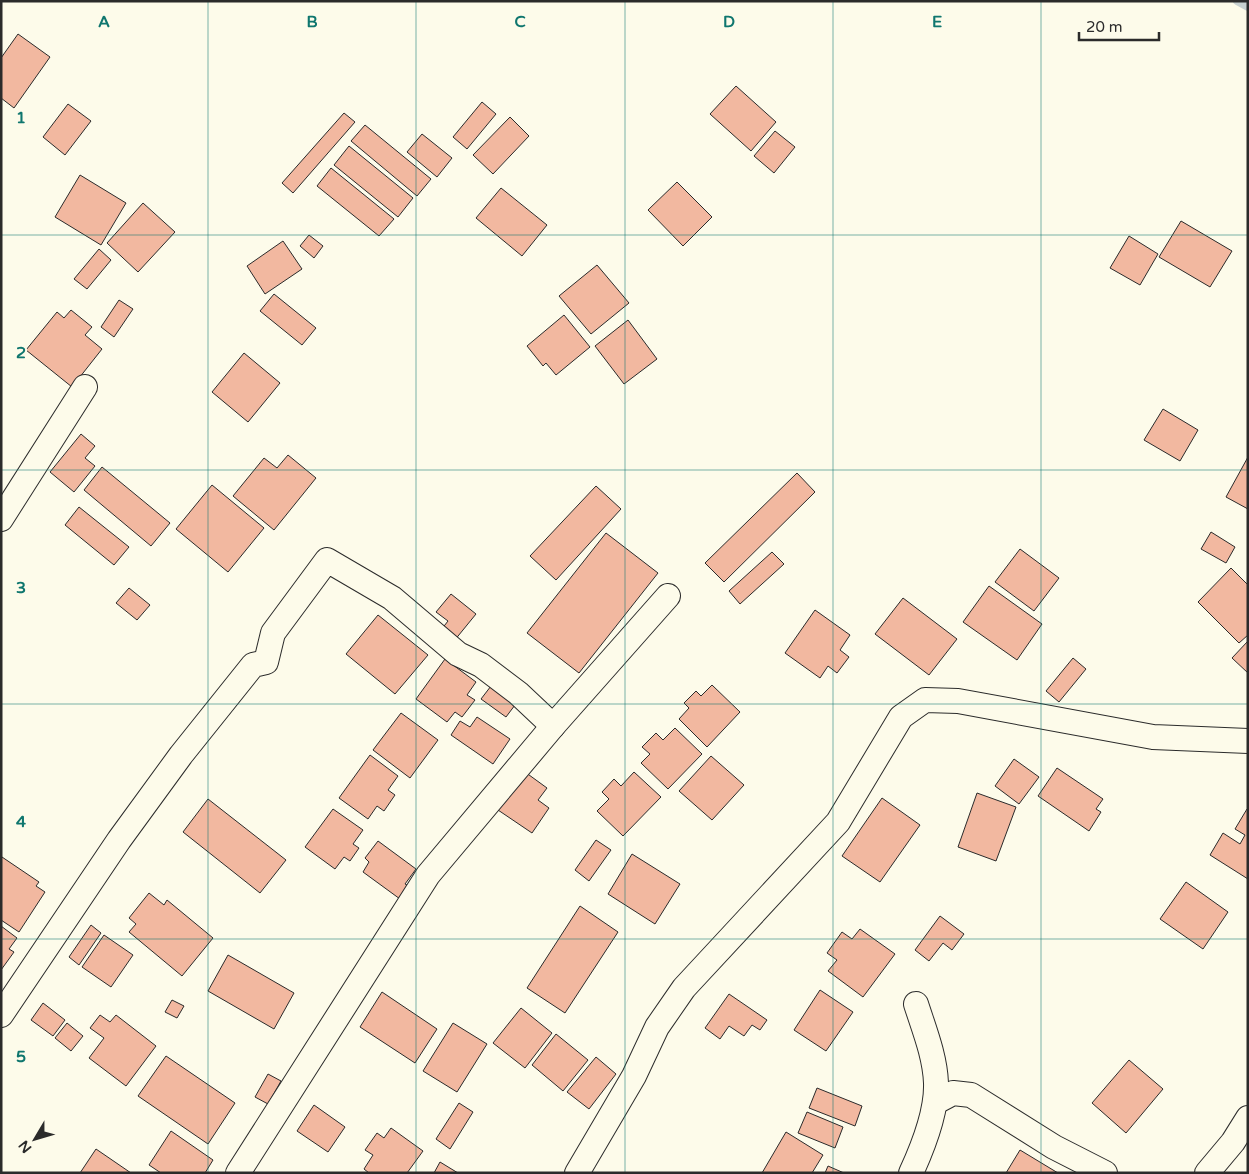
<svg xmlns="http://www.w3.org/2000/svg" width="1249" height="1174" viewBox="0 0 1249 1174" font-family="'Varela Round',sans-serif">
  <style>
    .lines { fill: none; stroke-linecap: round; stroke-linejoin: round }
    .stream { stroke: #c7d0d0; stroke-width: 8 }
    .building { fill: #f2b8a0; stroke: #2b2b2b }
    .minor-casing { stroke: #2b2b2b; stroke-width: 26 }
    .minor { stroke: #fdfbea; stroke-width: 24 }
    .grid { fill: none; stroke: #0f766e; stroke-width: 1; stroke-opacity: 0.55 }
    .grid-label { font-size: 16px; text-anchor: middle; font-weight: bold; fill: #0f766e; stroke: #fdfbea; stroke-width: 4; stroke-linejoin: round; paint-order: stroke }
  </style>
  <rect width="100%" height="100%" fill="#fdfbea"/>
  <g class="lines">
    <path class="stream" d="M1237,1L1248,7"/>
  </g>
  <g class="building">
    <path d="M18,34L50,57L14,108L1,98V58Z"/>
    <path d="M736,86L776,122L751,151L710,114Z"/>
    <path d="M482,102L496,114L467,149L453,137Z"/>
    <path d="M68,104L91,121L65,155L43,137Z"/>
    <path d="M344,113L355,122L293,193L282,183Z"/>
    <path d="M510,117L529,136L493,174L473,155Z"/>
    <path d="M365,125L431,179L417,196L351,141Z"/>
    <path d="M775,131L795,147L774,173L754,156Z"/>
    <path d="M422,134L452,158L437,177L407,152Z"/>
    <path d="M349,146L413,198L398,217L334,165Z"/>
    <path d="M331,168L394,219L379,236L317,186Z"/>
    <path d="M80,175L126,203L101,245L55,217Z"/>
    <path d="M677,182L712,217L683,246L648,210Z"/>
    <path d="M501,188L547,225L522,256L476,218Z"/>
    <path d="M143,203L175,232L138,272L107,243Z"/>
    <path d="M1181,221L1232,251L1210,287L1159,257Z"/>
    <path d="M309,235L323,246L314,258L300,246Z"/>
    <path d="M1129,236L1158,254L1140,285L1110,268Z"/>
    <path d="M283,241L302,269L265,294L247,266Z"/>
    <path d="M99,249L111,260L87,289L74,279Z"/>
    <path d="M597,265L629,303L591,334L559,296Z"/>
    <path d="M274,294L316,328L302,345L260,311Z"/>
    <path d="M119,300L133,309L114,337L101,327Z"/>
    <path d="M71,310L92,327L85,335L102,349L72,387L26,350L57,312L64,318Z"/>
    <path d="M564,315L590,347L556,375L546,363L543,366L527,346Z"/>
    <path d="M628,320L657,359L624,384L595,346Z"/>
    <path d="M244,353L280,383L248,422L212,392Z"/>
    <path d="M1163,409L1198,430L1180,461L1144,440Z"/>
    <path d="M81,434L95,446L85,458L95,466L74,492L50,472Z"/>
    <path d="M288,455L316,478L274,530L233,496L264,458L277,468Z"/>
    <path d="M1248,457V509L1226,497Z"/>
    <path d="M102,467L170,523L151,546L84,490Z"/>
    <path d="M797,473L815,492L724,582L705,563Z"/>
    <path d="M212,485L264,528L228,572L176,529Z"/>
    <path d="M596,486L621,509L556,580L530,556Z"/>
    <path d="M79,507L129,547L114,565L65,525Z"/>
    <path d="M1211,532L1235,547L1226,563L1201,549Z"/>
    <path d="M606,533L658,573L579,673L527,633Z"/>
    <path d="M1020,549L1059,578L1034,611L995,582Z"/>
    <path d="M772,552L784,564L740,604L729,591Z"/>
    <path d="M1231,568L1248,585V635L1239,643L1198,602Z"/>
    <path d="M989,586L1042,624L1017,660L963,622Z"/>
    <path d="M129,588L150,605L137,620L116,603Z"/>
    <path d="M451,594L476,614L454,641L441,630L448,621L436,612Z"/>
    <path d="M903,598L957,639L929,675L875,634Z"/>
    <path d="M815,610L850,635L840,650L849,657L837,673L828,666L820,678L785,653Z"/>
    <path d="M378,615L428,655L395,694L346,654Z"/>
    <path d="M1248,641V673L1232,658Z"/>
    <path d="M1073,658L1086,669L1059,702L1046,691Z"/>
    <path d="M445,659L476,682L467,695L475,700L462,717L455,712L447,722L416,699Z"/>
    <path d="M712,685L740,712L707,747L679,719L689,708L684,703L696,691L701,696Z"/>
    <path d="M491,686L515,705L506,717L481,699Z"/>
    <path d="M401,713L438,740L410,778L373,750Z"/>
    <path d="M477,717L510,739L493,764L451,735L460,721L470,727Z"/>
    <path d="M675,728L702,754L668,789L641,763L650,754L642,747L656,733L663,740Z"/>
    <path d="M370,755L398,776L388,790L395,795L384,811L377,806L368,819L339,798Z"/>
    <path d="M711,756L744,785L712,820L679,791Z"/>
    <path d="M1014,759L1039,777L1019,804L995,786Z"/>
    <path d="M1057,768L1103,799L1096,809L1101,812L1089,831L1038,796Z"/>
    <path d="M525,772L547,788L538,800L549,808L532,833L498,810Z"/>
    <path d="M634,772L661,797L623,836L597,811L609,799L602,792L614,779L621,786Z"/>
    <path d="M977,793L1016,807L996,861L958,847Z"/>
    <path d="M882,798L920,825L880,882L842,856Z"/>
    <path d="M208,799L286,860L260,893L183,832Z"/>
    <path d="M333,809L363,830L353,844L359,848L350,861L344,857L335,869L305,847Z"/>
    <path d="M1247,809H1248V879L1210,855L1223,833L1240,844L1245,835L1235,829Z"/>
    <path d="M596,840L611,850L589,881L575,870Z"/>
    <path d="M378,841L416,869L405,884L409,886L400,899L363,872L369,862L365,858Z"/>
    <path d="M632,854L680,884L655,924L608,894Z"/>
    <path d="M2,857L39,882L36,886L45,892L19,932L1,920V859Z"/>
    <path d="M1186,882L1228,912L1203,949L1160,919Z"/>
    <path d="M149,893L164,905L167,900L213,938L182,976L129,932L136,924L129,918Z"/>
    <path d="M580,906L618,932L565,1013L527,988Z"/>
    <path d="M940,916L964,934L952,950L943,943L929,961L915,950Z"/>
    <path d="M91,925L101,933L79,965L69,957Z"/>
    <path d="M1,926L17,938L9,949L14,952L1,970Z"/>
    <path d="M860,929L895,954L863,997L828,971L837,960L827,953L842,932L852,939Z"/>
    <path d="M104,935L133,955L111,987L82,967Z"/>
    <path d="M228,955L294,993L274,1029L208,991Z"/>
    <path d="M820,990L853,1012L826,1051L794,1030Z"/>
    <path d="M382,992L437,1029L415,1063L360,1027Z"/>
    <path d="M729,994L767,1020L760,1030L752,1025L744,1036L729,1026L720,1039L705,1028Z"/>
    <path d="M172,1000L184,1006L177,1018L165,1012Z"/>
    <path d="M43,1003L65,1020L53,1036L31,1020Z"/>
    <path d="M521,1008L552,1033L525,1068L493,1043Z"/>
    <path d="M100,1015L110,1022L116,1015L156,1046L126,1086L89,1058L104,1038L90,1028Z"/>
    <path d="M67,1023L83,1036L71,1051L55,1038Z"/>
    <path d="M453,1023L487,1044L457,1092L423,1071Z"/>
    <path d="M556,1034L588,1060L563,1091L532,1065Z"/>
    <path d="M166,1056L235,1103L208,1144L138,1096Z"/>
    <path d="M596,1057L616,1074L589,1109L567,1092Z"/>
    <path d="M1129,1060L1163,1089L1126,1133L1092,1103Z"/>
    <path d="M268,1074L281,1081L268,1104L255,1097Z"/>
    <path d="M817,1088L862,1106L855,1126L809,1108Z"/>
    <path d="M459,1103L473,1112L450,1149L436,1139Z"/>
    <path d="M314,1105L345,1127L328,1152L297,1131Z"/>
    <path d="M807,1112L843,1127L835,1148L798,1133Z"/>
    <path d="M391,1128L423,1151L407,1173H369L364,1169L373,1155L365,1150L377,1133L384,1138Z"/>
    <path d="M171,1131L213,1160L205,1173H161L149,1165Z"/>
    <path d="M786,1132L823,1155L812,1173H762Z"/>
    <path d="M96,1149L131,1173H80Z"/>
    <path d="M1020,1150L1058,1173H1006Z"/>
    <path d="M440,1162L458,1173H434Z"/>
    <path d="M828,1166L844,1173H825Z"/>
  </g>
  <g class="lines">
    <g class="minor-casing">
      <g id="minor">
        <path d="M1,519L85,387"/>
        <path d="M1,1015L119,840L181,755L253,665L266,662L273,633L327,560L392,598L458,654L481,665L518,693L553,726"/>
        <path d="M936,1102L953,1093L971,1095L1054,1147L1105,1173"/>
        <path d="M238,1173L428,875L553,726L668,596"/>
        <path d="M577,1173L634,1076L657,1027L684,988L838,822L901,717L925,700L958,701L1153,737L1248,741"/>
        <path d="M911,1173C923,1147 937,1112 936,1083C935,1056 924,1029 916,1004"/>
        <path d="M1207,1173L1233,1142L1248,1118"/>
      </g>
    </g>
    <use href="#minor" class="minor"/>
  </g>
  <path class="grid" d="M208,1V1173M416,1V1173M625,1V1173M833,1V1173M1041,1V1173M1,235H1248M1,470H1248M1,704H1248M1,939H1248"/>
  <g class="grid-label">
    <text x="104" y="27">A</text>
    <text x="312" y="27">B</text>
    <text x="520" y="27">C</text>
    <text x="729" y="27">D</text>
    <text x="937" y="27">E</text>
    <text x="21" y="123">1</text>
    <text x="21" y="358">2</text>
    <text x="21" y="593">3</text>
    <text x="21" y="827">4</text>
    <text x="21" y="1062">5</text>
  </g>
  <rect width="1249" height="1174" fill="none" stroke="#2b2b2b" stroke-width="5"/>
  <g transform="translate(35 1139) rotate(232)" stroke="#fdfbea" stroke-width="4" paint-order="stroke">
  <path d="M0-4L9 19L0 12L-9 19Z" fill="#2b2b2b"/>
  <text y="-8" font-size="14" font-weight="bold" text-anchor="middle" fill="#2b2b2b">N</text>
  </g>
  <path d="M1079 32v8h80v-8" fill="none" stroke="#2b2b2b" stroke-width="2.5"/>
  <text x="1086" y="32" font-size="15" fill="#2b2b2b" stroke="#fdfbea" stroke-width="4" paint-order="stroke">20 m</text>
</svg>
